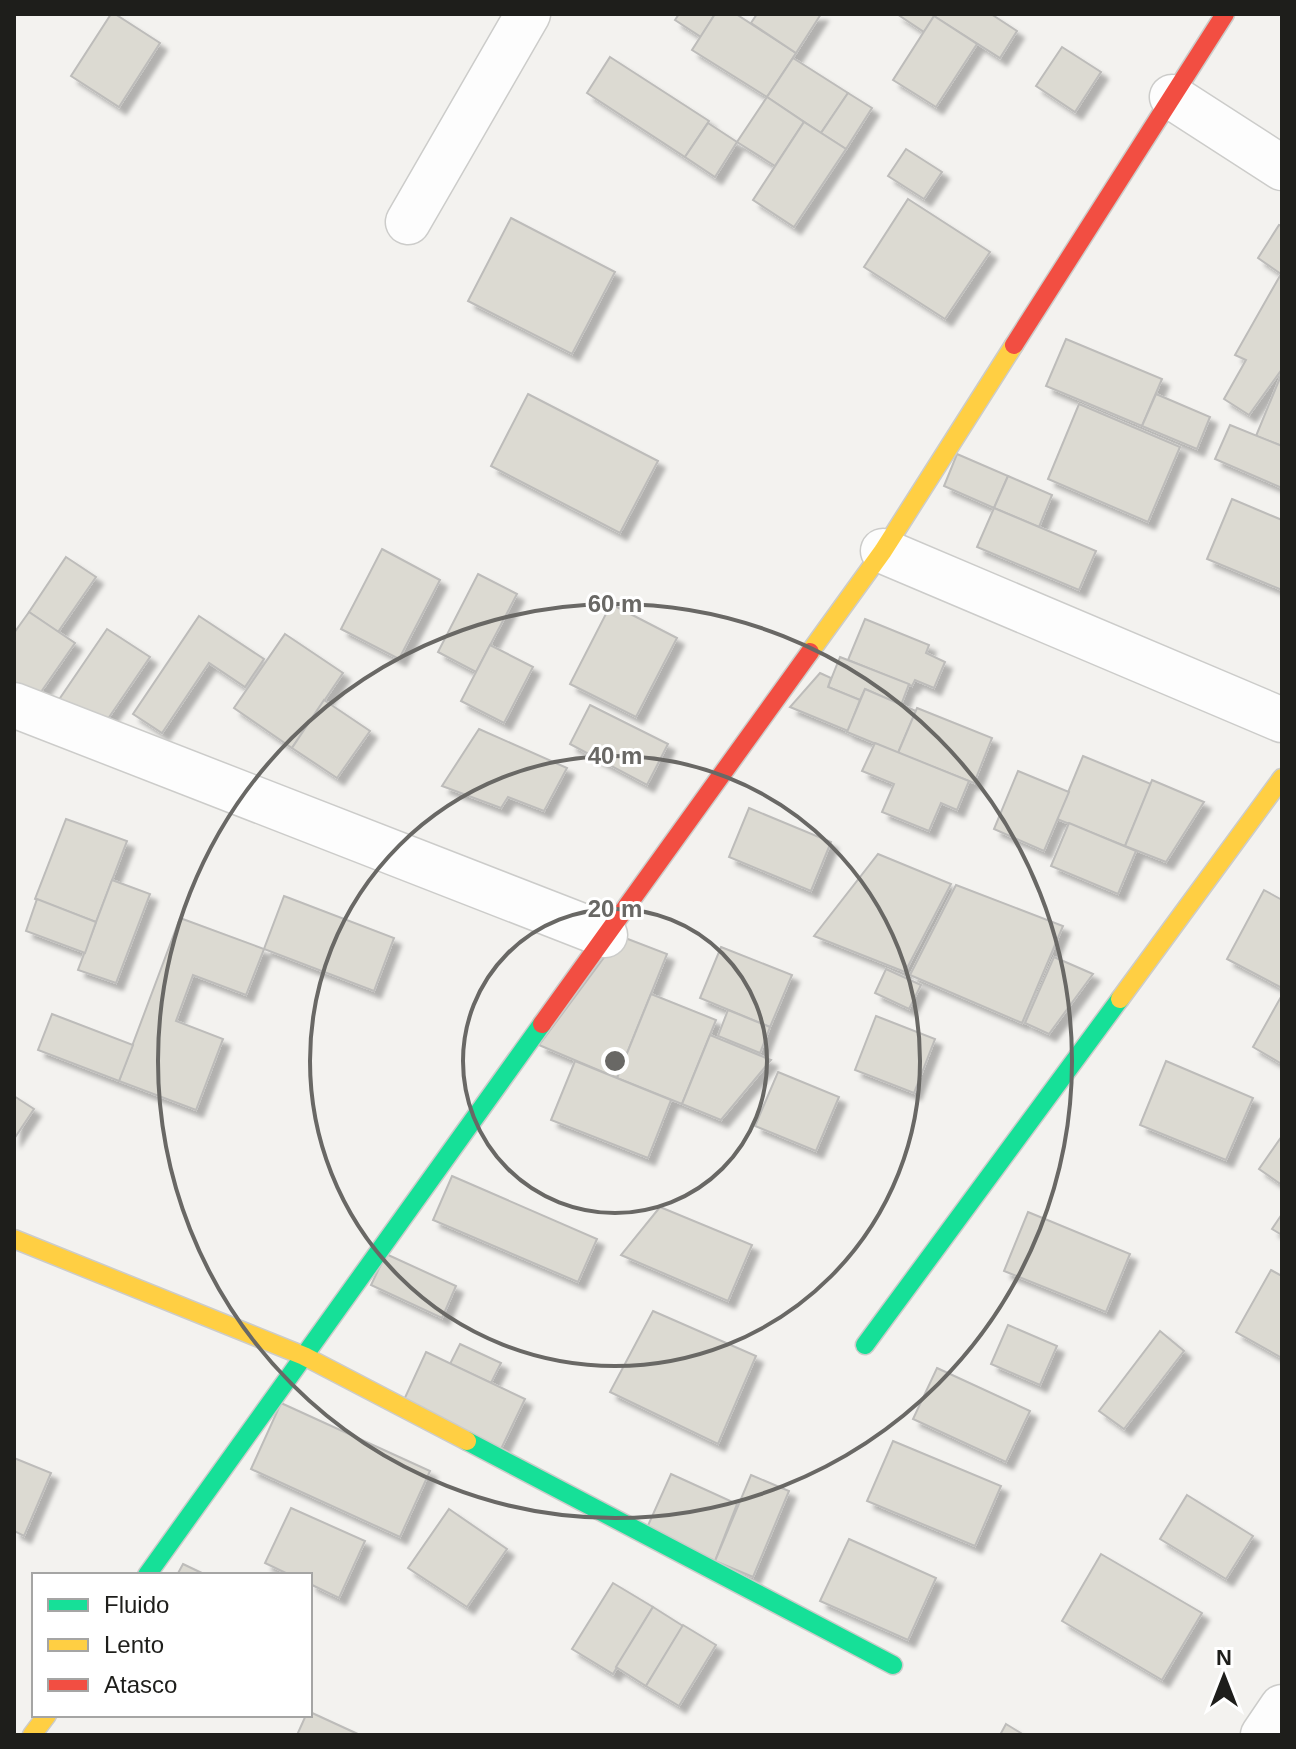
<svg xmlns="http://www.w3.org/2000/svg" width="1296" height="1749" viewBox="0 0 1296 1749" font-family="Helvetica,sans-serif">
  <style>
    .building { fill: #dcdad2; stroke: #bdbcba; stroke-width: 2; filter: url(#shadow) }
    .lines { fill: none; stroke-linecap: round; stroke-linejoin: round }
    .street-casing { stroke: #ccccca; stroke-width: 47 }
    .fast-casing { stroke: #ccccca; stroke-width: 21 }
    .slow-casing { stroke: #ccccca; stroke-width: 21 }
    .jam-casing { stroke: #ccccca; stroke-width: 21 }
    .street { stroke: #fdfdfd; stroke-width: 44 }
    .fast { stroke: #16e098; stroke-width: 18 }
    .slow { stroke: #ffcf43; stroke-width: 18 }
    .jam { stroke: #f24e42; stroke-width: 18 }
    .ring { fill: none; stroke: #696865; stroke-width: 4 }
    .centre { fill: #696865; stroke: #fff; stroke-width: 4 }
    .ring-label { font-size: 24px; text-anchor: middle; font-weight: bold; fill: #696865; stroke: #fff; stroke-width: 6; stroke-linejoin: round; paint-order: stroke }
  </style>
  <defs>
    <filter id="shadow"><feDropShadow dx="7" dy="7" stdDeviation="2" flood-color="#0004"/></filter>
  </defs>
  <rect width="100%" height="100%" fill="#f3f2ef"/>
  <g class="building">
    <path d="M111,14H115L160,43L119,107L71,76Z"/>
    <path d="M679,14H715L701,37L675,20Z"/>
    <path d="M715,14H736L796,53L767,97L692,50Z"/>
    <path d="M757,14H821L796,53L751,23Z"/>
    <path d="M897,14H936L924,32Z"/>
    <path d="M936,14H991L1017,31L1000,58L934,16Z"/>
    <path d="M934,16L977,44L936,107L893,80Z"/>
    <path d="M1062,47L1101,72L1075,112L1036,86Z"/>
    <path d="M610,57L709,121L685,157L587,93Z"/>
    <path d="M793,58L848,93L821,133L767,97Z"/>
    <path d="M848,93L872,108L846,149L821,133Z"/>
    <path d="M767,97L804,122L775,166L737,142Z"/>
    <path d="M804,122L846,149L794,227L753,200Z"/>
    <path d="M708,123L737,142L715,177L685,157Z"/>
    <path d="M906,149L942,172L924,199L888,176Z"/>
    <path d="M908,199L990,252L945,319L864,267Z"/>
    <path d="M511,218L615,272L572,354L468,301Z"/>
    <path d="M1279,225L1282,226V369L1249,415L1224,399L1246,360L1235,355L1281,274L1258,258Z"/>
    <path d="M1066,339L1162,379L1142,426L1046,386Z"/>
    <path d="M1282,373V446L1256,436Z"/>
    <path d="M528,394L658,461L620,533L491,466Z"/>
    <path d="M1156,394L1210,417L1197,449L1142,426Z"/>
    <path d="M1079,404L1180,447L1148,522L1048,479Z"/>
    <path d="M1230,425L1282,446V488L1215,459Z"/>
    <path d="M957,454L1008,476L994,508L944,486Z"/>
    <path d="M1008,476L1052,495L1039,527L994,508Z"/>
    <path d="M1232,499L1282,520V590L1207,559Z"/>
    <path d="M994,508L1096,551L1079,590L977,547Z"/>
    <path d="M382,549L440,580L399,659L341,629Z"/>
    <path d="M66,557L96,577L58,632L29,612Z"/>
    <path d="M478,574L517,594L476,672L438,652Z"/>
    <path d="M611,604L677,638L636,717L570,684Z"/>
    <path d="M29,612L75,643L34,702L14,689V633Z"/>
    <path d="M199,616L264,659L245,687L209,663L162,733L133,714Z"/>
    <path d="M865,619L929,645L926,653L945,662L934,688L915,680L912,686L848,660Z"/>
    <path d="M107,629L150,657L99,732L56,704Z"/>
    <path d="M285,634L343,673L292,748L234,708Z"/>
    <path d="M490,645L533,667L504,723L461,701Z"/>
    <path d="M840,657L909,684L901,705L865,689L860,700L828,687Z"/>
    <path d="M820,673L831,678L828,687L860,700L848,731L790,707Z"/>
    <path d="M865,689L916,711L898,753L847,732Z"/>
    <path d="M324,700L370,731L337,778L292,748Z"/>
    <path d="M590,705L668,744L647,785L570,744Z"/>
    <path d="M917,708L992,738L974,783L898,753Z"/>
    <path d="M479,729L567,768L544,811L508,797L501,808L442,786Z"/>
    <path d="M875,743L969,781L957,810L941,803L929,831L882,812L894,784L862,771Z"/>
    <path d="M1083,756L1151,784L1125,846L1057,819Z"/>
    <path d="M1018,771L1069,792L1044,851L994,829Z"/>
    <path d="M1152,780L1204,802L1166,862L1125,846Z"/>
    <path d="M749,808L831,842L811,891L729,857Z"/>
    <path d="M66,819L127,841L96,922L35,899Z"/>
    <path d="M1069,823L1136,851L1118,894L1051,866Z"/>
    <path d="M878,854L951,884L905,972L814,936Z"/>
    <path d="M112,880L150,894L116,983L78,970Z"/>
    <path d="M956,885L1063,926L1022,1023L910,975Z"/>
    <path d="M1264,890L1282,900V988L1227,959Z"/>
    <path d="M284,896L394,938L374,991L264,949Z"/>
    <path d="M37,899L96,922L85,953L26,931Z"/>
    <path d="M180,918L264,949L246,995L193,975L176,1021L223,1039L196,1110L119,1081Z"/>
    <path d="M620,936L667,954L617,1078L539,1045Z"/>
    <path d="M721,947L792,975L770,1027L700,998Z"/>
    <path d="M1054,957L1093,974L1049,1034L1025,1023Z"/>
    <path d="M886,969L921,985L909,1009L875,993Z"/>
    <path d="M651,994L716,1020L682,1104L617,1078Z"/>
    <path d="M1282,995V1064L1253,1047Z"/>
    <path d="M728,1010L770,1027L760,1053L718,1036Z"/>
    <path d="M52,1014L133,1045L119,1081L38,1050Z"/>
    <path d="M876,1016L935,1039L914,1093L855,1070Z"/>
    <path d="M710,1035L771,1060L721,1120L682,1104Z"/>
    <path d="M575,1061L671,1100L648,1158L551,1120Z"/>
    <path d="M1166,1061L1253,1098L1226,1160L1140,1125Z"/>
    <path d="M778,1072L839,1097L816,1151L755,1126Z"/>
    <path d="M14,1096L34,1109L14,1139Z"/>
    <path d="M1282,1136V1185L1259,1169Z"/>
    <path d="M452,1176L597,1239L578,1282L433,1220Z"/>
    <path d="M660,1207L752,1245L728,1301L621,1255Z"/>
    <path d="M1028,1212L1130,1254L1106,1312L1004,1271Z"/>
    <path d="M1282,1214V1235L1272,1229Z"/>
    <path d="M386,1254L456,1286L442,1318L371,1285Z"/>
    <path d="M1271,1270L1282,1276V1358L1236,1332Z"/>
    <path d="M653,1311L756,1356L718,1444L610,1392Z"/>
    <path d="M1008,1325L1057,1346L1040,1385L991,1364Z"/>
    <path d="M1160,1331L1184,1351L1124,1429L1099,1411Z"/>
    <path d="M460,1344L501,1363L491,1383L450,1364Z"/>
    <path d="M426,1352L525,1399L501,1449L403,1402Z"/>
    <path d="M937,1368L1030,1411L1006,1462L913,1419Z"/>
    <path d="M281,1403L430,1471L400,1537L251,1469Z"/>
    <path d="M893,1441L1001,1486L975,1546L867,1501Z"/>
    <path d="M14,1458L51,1473L24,1536L14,1531Z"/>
    <path d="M671,1474L737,1504L715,1561L646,1530Z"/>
    <path d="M751,1475L789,1491L753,1577L715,1561Z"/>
    <path d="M1187,1495L1253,1536L1226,1579L1160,1539Z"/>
    <path d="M291,1508L365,1541L339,1598L310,1584V1575H290L265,1563Z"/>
    <path d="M449,1509L507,1549L467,1607L408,1568Z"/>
    <path d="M849,1539L936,1578L908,1640L820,1601Z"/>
    <path d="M1101,1554L1202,1613L1162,1680L1062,1621Z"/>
    <path d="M183,1564L206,1575H177Z"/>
    <path d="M613,1583L653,1607L613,1674L572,1649Z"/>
    <path d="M653,1607L683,1626L646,1686L616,1667Z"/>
    <path d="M683,1625L716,1645L679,1706L646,1686Z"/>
    <path d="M310,1712L360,1735H297L306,1715H310Z"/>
    <path d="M1006,1724L1024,1735H1000Z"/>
  </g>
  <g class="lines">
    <g class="street-casing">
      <g id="street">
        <path d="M1172,97L1282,168"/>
        <path d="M408,222L528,14"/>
        <path d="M883,551L1282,720"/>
        <path d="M14,705L605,935"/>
        <path d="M1263,1735L1282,1707"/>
      </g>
    </g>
    <g class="fast-casing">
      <g id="fast">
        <path d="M865,1345L1120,999"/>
        <path d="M467,1441L893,1665"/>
        <path d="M147,1575L542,1024"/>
      </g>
    </g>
    <g class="slow-casing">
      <g id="slow">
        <path d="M810,652L883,551L1014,345"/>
        <path d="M1120,999L1282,778"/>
        <path d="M14,1239L304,1356L467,1441"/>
        <path d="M32,1735L47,1715"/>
      </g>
    </g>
    <g class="jam-casing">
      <g id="jam">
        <path d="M1014,345L1225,14"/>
        <path d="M542,1024L810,652"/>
      </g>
    </g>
    <use href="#street" class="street"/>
    <use href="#fast" class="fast"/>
    <use href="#slow" class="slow"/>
    <use href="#jam" class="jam"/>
  </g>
  <g class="ring">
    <circle cx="615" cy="1061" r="152"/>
    <circle cx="615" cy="1061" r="305"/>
    <circle cx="615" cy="1061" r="457"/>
  </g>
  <circle cx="615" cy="1061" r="12" class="centre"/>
  <g class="ring-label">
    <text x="615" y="612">60 m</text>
    <text x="615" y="764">40 m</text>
    <text x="615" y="917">20 m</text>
  </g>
  <rect width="1296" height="1749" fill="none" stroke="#1e1e1b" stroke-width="32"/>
  <rect x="32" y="1573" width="280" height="144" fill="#ffffff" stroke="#a5a5a4" stroke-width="2"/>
  <rect x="48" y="1599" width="40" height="12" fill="#16e098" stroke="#a5a5a4" stroke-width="2"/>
  <text x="104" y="1613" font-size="24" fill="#1e1e1b">Fluido</text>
  <rect x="48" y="1639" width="40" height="12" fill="#ffcf43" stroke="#a5a5a4" stroke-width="2"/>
  <text x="104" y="1653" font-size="24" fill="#1e1e1b">Lento</text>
  <rect x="48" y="1679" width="40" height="12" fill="#f24e42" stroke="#a5a5a4" stroke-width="2"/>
  <text x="104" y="1693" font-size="24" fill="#1e1e1b">Atasco</text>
  <g transform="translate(1224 1677)" stroke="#ffffff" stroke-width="6" paint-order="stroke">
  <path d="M0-6L14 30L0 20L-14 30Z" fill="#1e1e1b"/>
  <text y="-12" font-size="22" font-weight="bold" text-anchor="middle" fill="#1e1e1b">N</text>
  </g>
</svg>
